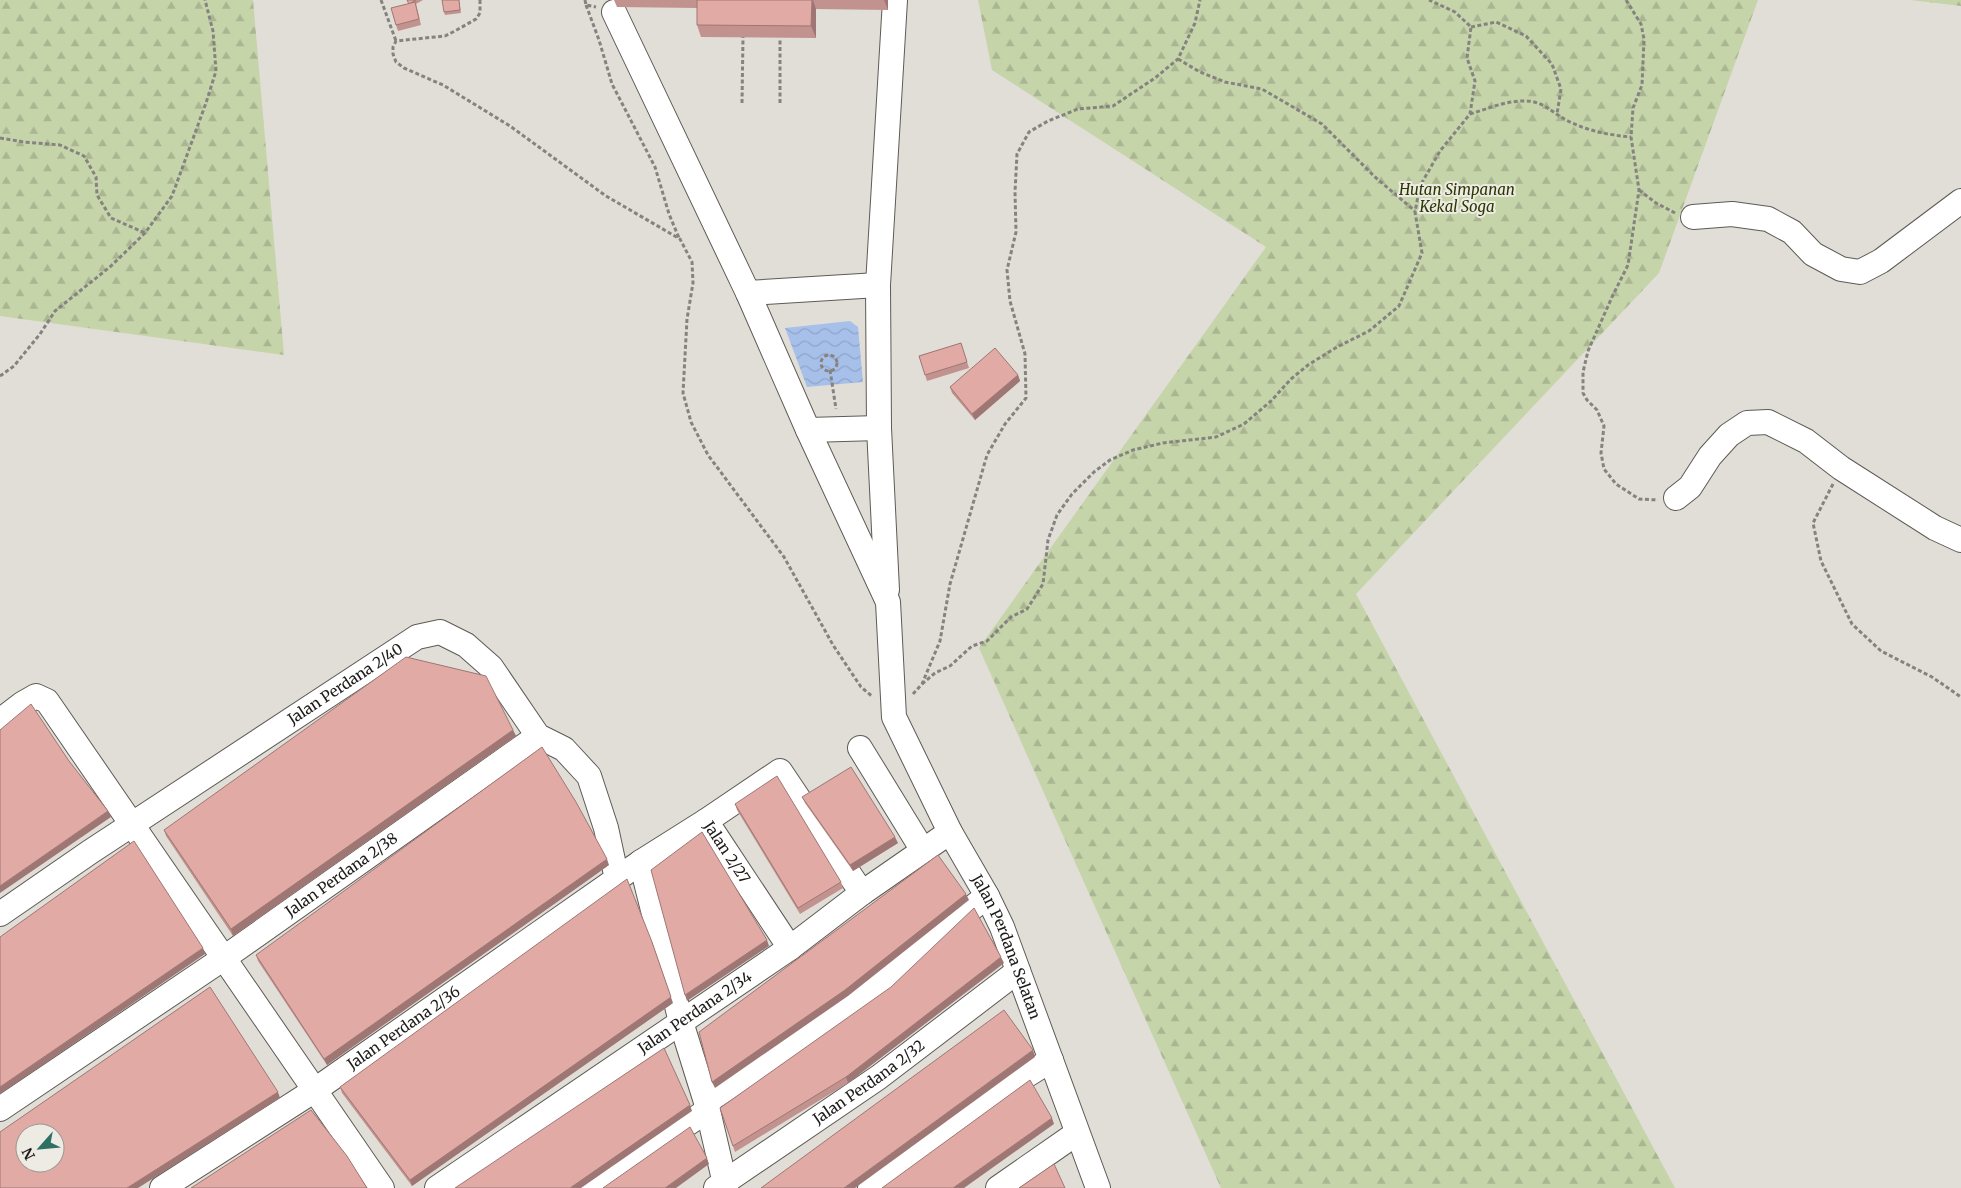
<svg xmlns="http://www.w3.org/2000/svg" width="1961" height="1188" viewBox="0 0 1961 1188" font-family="Merriweather,serif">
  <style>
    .forest { fill: url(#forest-firs) }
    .water { fill: url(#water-waves) }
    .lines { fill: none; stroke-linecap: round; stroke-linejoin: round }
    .minor-casing { stroke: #5d5b55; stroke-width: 26 }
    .path { stroke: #85837f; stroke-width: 3; stroke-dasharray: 4 2.5; stroke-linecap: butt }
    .minor { stroke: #fff; stroke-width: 24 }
    .wall { fill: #c2928e }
    .shaded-wall { fill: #9e7774 }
    .building { fill: #e2aaa5; stroke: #9e7774; fill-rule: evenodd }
    .labels { text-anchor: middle; stroke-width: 4; stroke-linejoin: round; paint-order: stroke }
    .park-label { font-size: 15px; font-style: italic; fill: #2a3801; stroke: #eeebe4 }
    .street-label { font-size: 15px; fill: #1c1b19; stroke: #eeebe4 }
  </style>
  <defs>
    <pattern id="forest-firs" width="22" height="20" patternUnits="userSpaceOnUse" patternTransform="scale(1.25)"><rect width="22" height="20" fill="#c6d4aa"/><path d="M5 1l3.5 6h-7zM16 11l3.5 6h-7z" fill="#aab592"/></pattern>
    <pattern id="water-waves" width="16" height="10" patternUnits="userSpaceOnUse" patternTransform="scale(1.25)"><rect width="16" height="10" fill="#a7c0ea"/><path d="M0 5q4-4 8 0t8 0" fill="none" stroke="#8fa4c8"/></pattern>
  </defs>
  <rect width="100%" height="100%" fill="#e1ded7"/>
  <g class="forest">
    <path d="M0,0H253L284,355L0,316Z"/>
    <path d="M978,0H1758L1659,273L1356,594L1675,1188H1221L979,648L1266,247L992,70Z"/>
    <path d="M1910,0H1961V6Z"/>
  </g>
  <path class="water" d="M850,321L858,327L863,382L807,387L785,328Z"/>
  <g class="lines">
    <g class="minor-casing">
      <g id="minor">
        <path id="s1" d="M614,12L748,293L808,430L888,602L894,717L950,832L987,896L1002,927L1098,1188"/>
        <path d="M1693,217L1732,214L1768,219L1792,232L1813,254L1841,269L1860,272L1881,261L1961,201"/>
        <path d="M748,293L878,285"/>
        <path d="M808,430L879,428"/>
        <path d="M1676,498L1690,487L1710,456L1729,435L1747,423L1768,422L1806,441L1841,468L1935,528L1961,540"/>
        <path d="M887,590L879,428L878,285L895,0"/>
        <path d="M0,721L22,704L36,696L47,701L382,1188"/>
        <path d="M860,748L922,849"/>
        <path d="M706,821L780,771L862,893"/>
        <path d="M641,862L681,1022L706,1102L726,1188"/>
        <path id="s2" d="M0,914L90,852L417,637L440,632L466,645L491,667L538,736L564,749L589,776L606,828L617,879"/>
        <path d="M706,1102L834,1018L987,896"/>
        <path id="s3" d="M0,1109L224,958L538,736"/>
        <path id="s4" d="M162,1188L315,1090L641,862L706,821L790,948"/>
        <path id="s5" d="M437,1188L790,948L862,893L950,832"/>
        <path d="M591,1188L708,1110"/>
        <path id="s6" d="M716,1188L879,1077L1018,971"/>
        <path d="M870,1188L1000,1092L1051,1060"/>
        <path d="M998,1188L1077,1133"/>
      </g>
    </g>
    <g class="path">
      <path d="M381,0L396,41"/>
      <path d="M480,0V13L476,19L455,31L445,36L396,41L393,47V54L396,62L404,68L443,85L510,126L606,196L680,239L692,262L693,283L687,319L683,393L691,422L708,455L784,557L833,645L861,687L873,697"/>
      <path d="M585,0L586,5L596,7"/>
      <path d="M1626,0L1641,24L1644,39L1642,85L1633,108L1631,137L1639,190L1628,265L1612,297L1588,351L1583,372V393L1587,400L1597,410L1604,426L1601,453L1604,469L1616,484L1639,499L1658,500"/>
      <path d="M586,5L599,40L612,84L655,167L669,214L679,238"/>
      <path d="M1471,27L1496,22L1526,36L1552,64L1561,89L1557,114"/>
      <path d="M1178,59L1200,72L1225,82L1262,89L1322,124L1375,177L1415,211"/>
      <path d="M742,103L743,37"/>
      <path d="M780,103V38"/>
      <path d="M1470,114C1487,109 1505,101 1523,101C1543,100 1552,113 1568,121C1588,131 1609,135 1631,137"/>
      <path d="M0,138L24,142L60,145L84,156L96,177L97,195L111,218L145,233"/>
      <path d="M1639,190L1656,203L1675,213"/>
      <circle cx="829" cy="363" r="8"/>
      <path d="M830,370L836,409"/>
      <path d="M0,376L14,366L40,334L55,311L111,266L145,233L172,196L206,103L216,71L213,31L205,0"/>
      <path d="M1833,484L1813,523L1821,561L1852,624L1881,651L1932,677L1961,697"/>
      <path d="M922,684L935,673L950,666L972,646L987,641L1011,617L1027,609L1043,584L1048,540L1057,515L1072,494L1094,472L1110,460L1133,450L1163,443L1216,437L1244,424L1271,401L1291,379L1308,365L1337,347L1369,331L1399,306L1422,253L1415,212L1420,186L1440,151L1470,114L1475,81L1467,58L1471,27L1455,12L1429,0"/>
      <path d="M913,694L922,684L940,641L950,584L987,455L1005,424L1026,398L1025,354L1010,301L1007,270L1016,232L1015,192L1017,154L1029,132L1048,121L1078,109L1113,106L1155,78L1178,59L1195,23L1200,0"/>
    </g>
    <use href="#minor" class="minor"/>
  </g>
  <g class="wall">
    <path d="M407,0H423L416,4L421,25L398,31L396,25L409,4Z"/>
    <path d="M459,0L461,13L445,15L444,12Z"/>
    <path d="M614,0H888V10L816,9V38L701,37L697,25V8L617,7Z"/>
    <path d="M961,343L969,368L927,381L919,356Z"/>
    <path d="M1018,375L1020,381L975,420L952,393L950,387Z"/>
    <path d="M513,730L516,736L233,936L166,836L164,830Z"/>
    <path d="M802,797L898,843L853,871L805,803Z"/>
    <path d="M735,804L841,882L843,888L800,914L737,810Z"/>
    <path d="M609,865L327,1065L258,961L256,955Z"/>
    <path d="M1004,963L848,1083L735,1152L720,1108Z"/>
    <path d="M673,1003L412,1186L342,1093L340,1087Z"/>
  </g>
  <g class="shaded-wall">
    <path d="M812,0H813L816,9V38L811,26Z"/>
    <path d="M884,0H888V10Z"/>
    <path d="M1018,375L1020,381L975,420L972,414Z"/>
    <path d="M513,730L516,736L233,936L231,929Z"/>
    <path d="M108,811L111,817L0,893V886Z"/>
    <path d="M895,837L898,843L853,871L850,865Z"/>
    <path d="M607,859L609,865L327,1065L324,1059Z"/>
    <path d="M966,894L969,900L848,996L715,1088L712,1082Z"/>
    <path d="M767,940L769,946L687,1001L685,995Z"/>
    <path d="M652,942L673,1003L412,1186L410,1180Z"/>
    <path d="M203,948L205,954L0,1094V1087Z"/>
    <path d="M1001,957L1004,963L848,1083L846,1077Z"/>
    <path d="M1033,1050L1035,1057L855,1188H844Z"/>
    <path d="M278,1092L280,1098L138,1188H127Z"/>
    <path d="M690,1105L692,1111L581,1188H570Z"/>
    <path d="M1052,1118L1054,1124L964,1188H953Z"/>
    <path d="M707,1158L709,1164L676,1188H665Z"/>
  </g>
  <g class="building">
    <path d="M407,0H416L409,4Z"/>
    <path d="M442,0H459L460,10L444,12Z"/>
    <path d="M697,0H812L811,26L697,25Z"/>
    <path d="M415,2L419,19L396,25L391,8Z"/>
    <path d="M961,343L967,362L925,375L919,356Z"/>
    <path d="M995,348L1018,375L972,414L950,387Z"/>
    <path d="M406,657L486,676L513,730L231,929L164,830Z"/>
    <path d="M31,704L69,761L108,811L0,886V730Z"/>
    <path d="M542,747L576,802L607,859L324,1059L256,955Z"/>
    <path d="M851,767L895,837L850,865L802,797Z"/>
    <path d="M777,776L841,882L798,908L735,804Z"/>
    <path d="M702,832L767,940L685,995L651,870Z"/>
    <path d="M134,841L203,948L0,1087V937Z"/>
    <path d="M938,855L966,894L845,990L712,1082L699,1032Z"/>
    <path d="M627,879L652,942L671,997L410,1180L340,1087Z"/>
    <path d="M974,908L1001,957L846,1077L733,1146L720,1108L891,987Z"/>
    <path d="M210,987L278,1092L127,1188H0V1132ZM25,1133H55V1163H25Z"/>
    <path d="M1004,1010L1033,1050L844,1188H761Z"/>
    <path d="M664,1048L690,1105L570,1188H455Z"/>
    <path d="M1030,1080L1052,1118L953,1188H882Z"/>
    <path d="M311,1110L347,1156L367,1188H191Z"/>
    <path d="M690,1127L707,1158L665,1188H603Z"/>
    <path d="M1054,1164L1065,1188H1019Z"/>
  </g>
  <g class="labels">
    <g class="park-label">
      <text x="1457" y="195">Hutan Simpanan<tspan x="1457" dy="17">Kekal Soga</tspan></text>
    </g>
    <g class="street-label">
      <text dy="5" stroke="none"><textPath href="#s2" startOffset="415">Jalan Perdana 2/40</textPath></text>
      <text dy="5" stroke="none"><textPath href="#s4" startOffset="694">Jalan 2/27</textPath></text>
      <text dy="5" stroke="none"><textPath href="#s3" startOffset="414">Jalan Perdana 2/38</textPath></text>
      <text dy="5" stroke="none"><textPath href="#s1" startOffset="1022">Jalan Perdana Selatan</textPath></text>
      <text dy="5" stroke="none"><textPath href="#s5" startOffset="312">Jalan Perdana 2/34</textPath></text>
      <text dy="5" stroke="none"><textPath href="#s4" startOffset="290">Jalan Perdana 2/36</textPath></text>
      <text dy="5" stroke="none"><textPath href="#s6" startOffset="186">Jalan Perdana 2/32</textPath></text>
    </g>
  </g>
  <g transform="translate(40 1148) rotate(243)"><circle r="24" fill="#eeebe4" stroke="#9a9893"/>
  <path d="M0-4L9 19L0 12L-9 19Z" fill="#2e7164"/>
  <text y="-8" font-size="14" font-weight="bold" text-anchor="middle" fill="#1c1b19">N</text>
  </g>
</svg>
